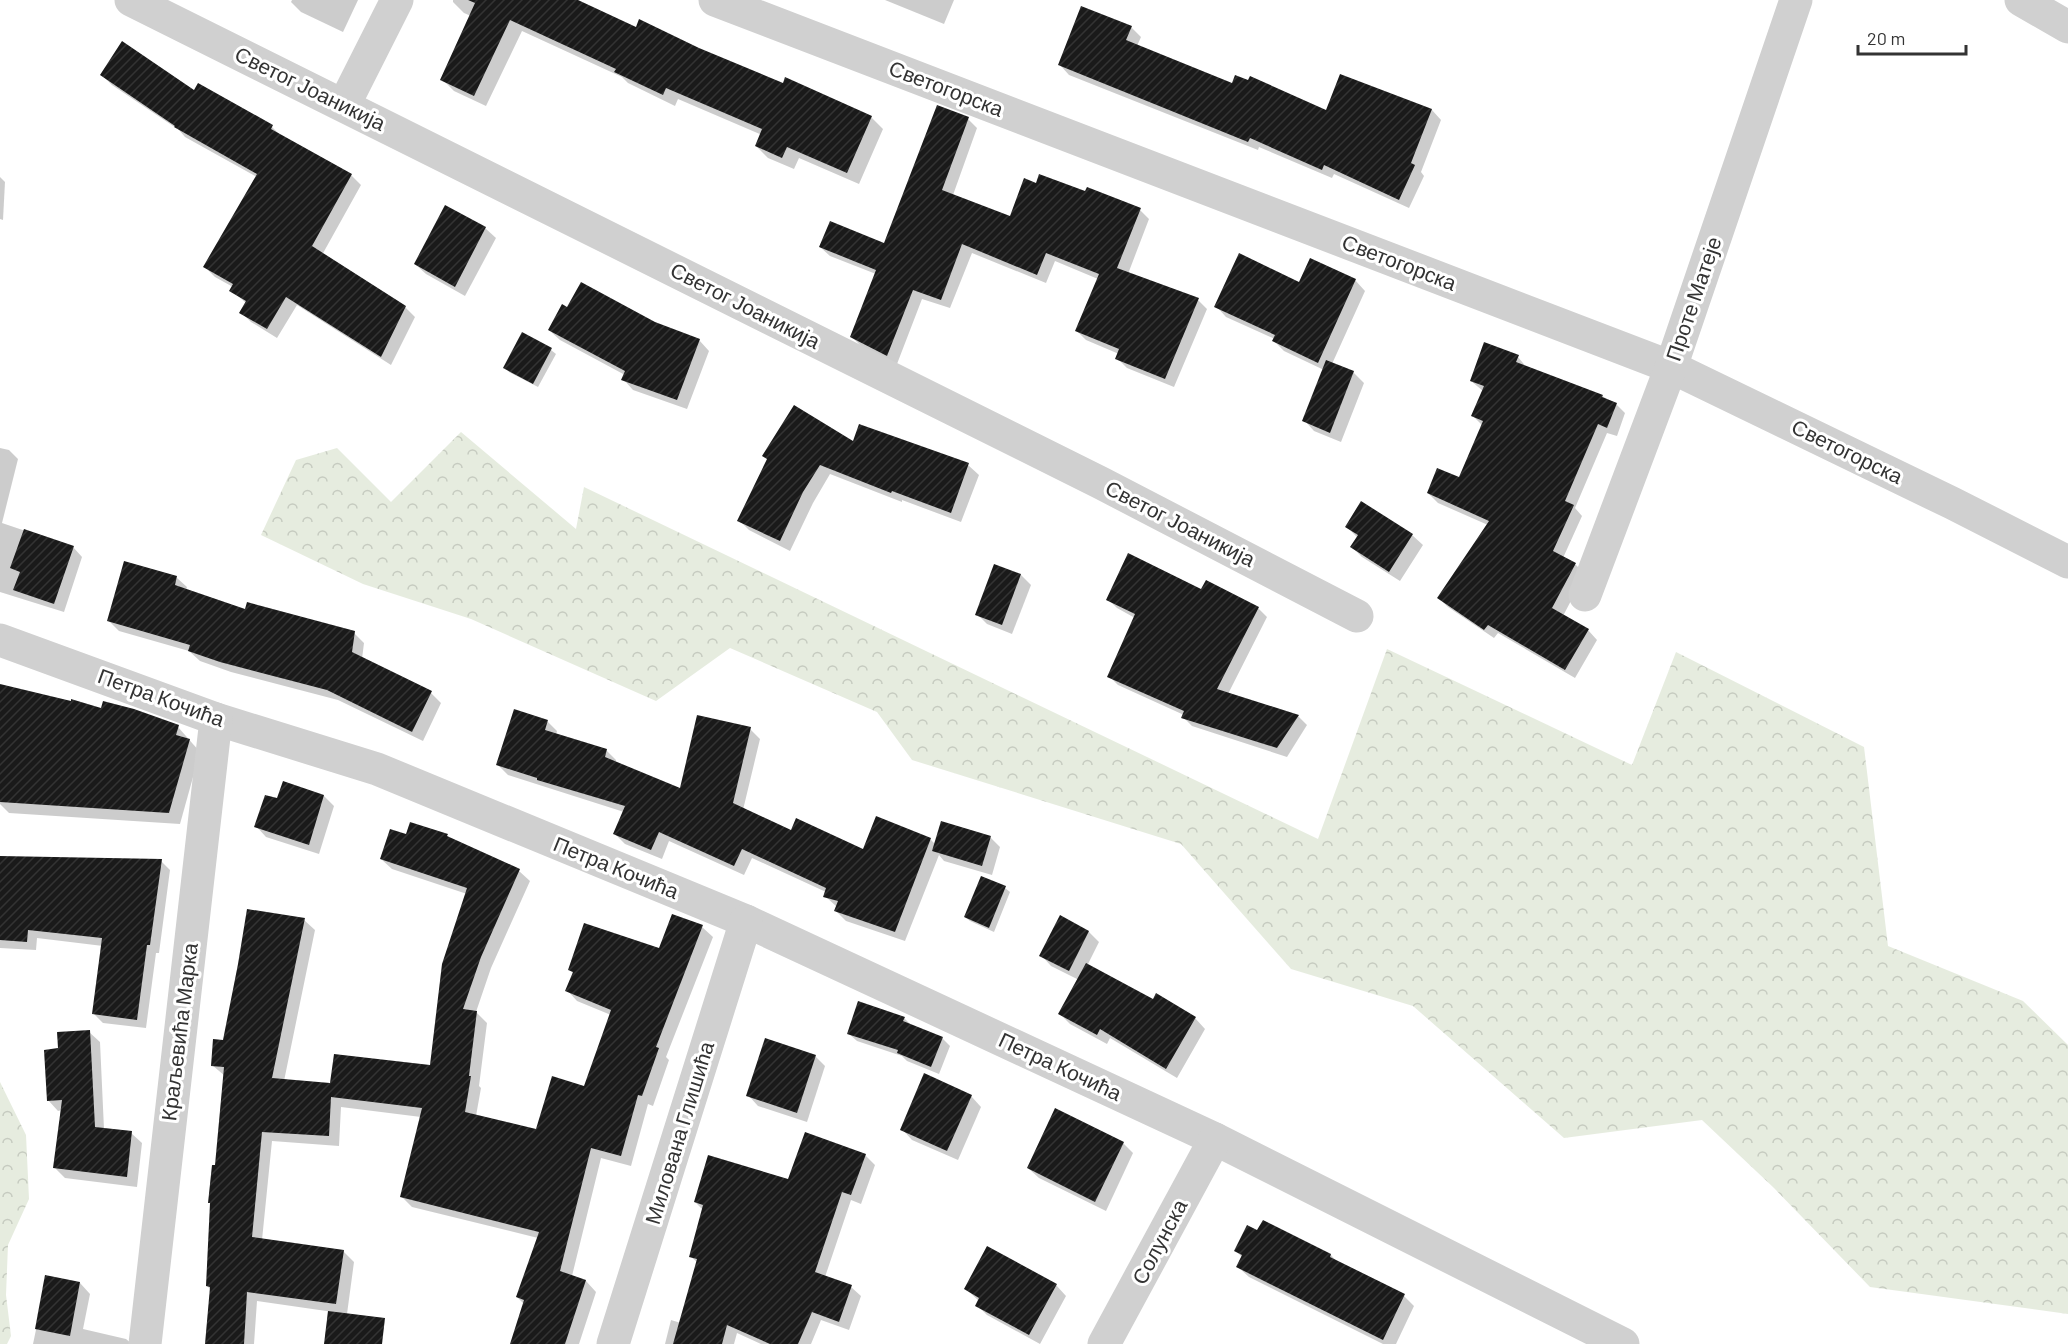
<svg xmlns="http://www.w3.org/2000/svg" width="2068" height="1344" viewBox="0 0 2068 1344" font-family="Barlow,sans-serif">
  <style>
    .forest { fill: url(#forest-crowns) }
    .shadow { fill: #0003 }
    .building { fill: url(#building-hatch) }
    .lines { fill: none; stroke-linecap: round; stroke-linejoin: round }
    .minor { stroke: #d0d0d0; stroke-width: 33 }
    .labels { text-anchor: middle; stroke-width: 6; stroke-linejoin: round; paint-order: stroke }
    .street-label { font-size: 21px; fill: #333; stroke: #fff }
  </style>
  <defs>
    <pattern id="forest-crowns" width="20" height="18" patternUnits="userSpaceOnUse" patternTransform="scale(1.5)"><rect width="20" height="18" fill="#e6ecdf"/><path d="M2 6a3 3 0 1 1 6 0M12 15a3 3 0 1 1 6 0" fill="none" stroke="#c6cbc0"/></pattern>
    <pattern id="building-hatch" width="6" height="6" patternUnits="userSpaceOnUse" patternTransform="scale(1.5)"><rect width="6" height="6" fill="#1a1a1a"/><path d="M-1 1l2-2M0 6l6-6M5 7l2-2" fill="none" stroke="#333"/></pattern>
  </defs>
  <rect width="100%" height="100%" fill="#fff"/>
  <g class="forest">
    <path d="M461,432L576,529L584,487L1318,839L1387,649L1632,765L1676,652L1864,747L1888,946L2023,1001L2068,1045V1314L1870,1287L1774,1188L1702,1120L1564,1138L1413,1006L1291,969L1181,844L912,760L877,712L730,648L656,701L471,619L363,584L261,535L296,460L337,448L391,502Z"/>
    <path d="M0,1082L26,1135L29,1199L8,1245L6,1295L11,1336L7,1344H0Z"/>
  </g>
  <g class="shadow">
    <path d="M292,0H358L343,32L301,12L291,2Z"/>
    <path d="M453,0H573L636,29L698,49L783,85L871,117L883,129L859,184L799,158L794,169L768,158L756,146L762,135L678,99L675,106L628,83L622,77L522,31L486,106L454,91L442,79L471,16L464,13L453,2Z"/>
    <path d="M885,0H954L944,24Z"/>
    <path d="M1131,27L1141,37L1137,46L1233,85L1327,112L1432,110L1441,120L1421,172L1424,176L1409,208L1334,174L1332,178L1259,147L1258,150L1069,75L1060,65Z"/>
    <path d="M102,75L195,92L272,127L281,136L351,175L361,185L322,255L405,307L415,317L391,365L297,305L277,338L251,322L241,312L246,303L231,290L233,287L215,277L205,267L257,177L185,137L179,130L112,85Z"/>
    <path d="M968,119L977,128L953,195L1011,218L1140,210L1149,219L1128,274L1198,300L1207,309L1174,387L1127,368L1117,358L1119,354L1086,340L1077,331L1098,279L1055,261L1046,283L972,253L950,308L922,299L897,364L861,346L852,337L876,274L830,256L820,247L885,245Z"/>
    <path d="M0,177L5,182L3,220L0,219Z"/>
    <path d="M485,228L496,238L465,296L426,274L415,264Z"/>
    <path d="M1355,280L1365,291L1332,364L1353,372L1364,383L1341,442L1314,431L1304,420L1324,370L1284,351L1274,341L1275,339L1226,317L1216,306L1300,284Z"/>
    <path d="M568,309L635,316L699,340L709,351L687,409L633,390L623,379L625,375L560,340L549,330Z"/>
    <path d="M522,334L551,350L556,354L538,387L509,372L505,367Z"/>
    <path d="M1518,357L1527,368L1602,396L1616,404L1625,413L1617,436L1607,433L1575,508L1582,516L1563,558L1576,565L1585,574L1563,616L1588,630L1597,640L1575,678L1498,633L1494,638L1448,607L1439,598L1488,525L1438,503L1428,493L1460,479L1483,426L1473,416L1483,391L1471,381Z"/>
    <path d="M854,443L968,465L979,475L961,522L902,500V502L830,474L813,503L790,551L749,530L739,520L768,459Z"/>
    <path d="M0,448L9,450L18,459L2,523L73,547L82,557L64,612L0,592Z"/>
    <path d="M1362,503L1412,535L1423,545L1400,581L1362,557L1352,547L1358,538L1347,527Z"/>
    <path d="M995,566L1021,575L1031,585L1012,634L987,624L977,614Z"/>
    <path d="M177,578L187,587L186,590L246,611L354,633L364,643L362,659L431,693L441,703L423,741L338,700L231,672L200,661L189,651L119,631L109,621Z"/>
    <path d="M1108,599L1258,608L1267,617L1228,694L1298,716L1307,725L1287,757L1192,726L1183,717L1184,715L1118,685L1109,676L1135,618L1117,608Z"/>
    <path d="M0,685L178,727L200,752L180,824L9,813L0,804Z"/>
    <path d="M547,721L557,731L556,735L606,750L616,760V763L681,790L750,729L760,739L743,810L791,832L864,851L877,818L931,840L936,845L990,837L1000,847L992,875L944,861L939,855L905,941L846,921L836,911L837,907L825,896L826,892L752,858L744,875L669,841L662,859L625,844L615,834L624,812L508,775L498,765Z"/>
    <path d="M284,783L324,796L334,806L319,854L266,837L256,826L278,800Z"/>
    <path d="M407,836H447L450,839L519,871L530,881L491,968L476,1012L487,1023L479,1086L481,1088L476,1116L537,1131L585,1088L611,1015L577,1001L567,990L573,973L570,970L660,949L702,927L713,937L666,1057L669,1060L653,1106L648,1104L631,1166L601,1158L572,1276L586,1281L596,1292L579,1344H511L524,1304L517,1297L538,1238L412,1207L401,1196L421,1117L341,1107L339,1146L272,1141L262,1240L343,1251L354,1262L347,1314L257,1301L254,1344H197H206L211,1290L207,1286L212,1205L209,1202L216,1167L225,1076L212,1065L224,1041L304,920L315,930L284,1081L332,1085L431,1066L467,894L392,869L381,859Z"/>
    <path d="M0,858L161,861L170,870L159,953H156L146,1028L103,1023L94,1014L103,946L37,938L36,950L0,948Z"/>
    <path d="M1005,888L1010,892L994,932L970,921L965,917Z"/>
    <path d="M1061,918L1089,932L1099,942L1087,966L1154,1001L1157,995L1195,1018L1205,1029L1177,1078L1110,1038L1107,1044L1070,1024L1060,1014L1079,980L1051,966L1041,955Z"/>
    <path d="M904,1018L912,1026L942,1038L950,1046L939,1074L907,1061L902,1056L857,1041L848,1033Z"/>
    <path d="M89,1032L100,1042L104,1129L131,1133L142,1143L137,1187L65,1178L55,1168L62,1110L58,1111L48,1100L60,1050Z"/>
    <path d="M815,1056L825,1066L807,1122L758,1106L748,1095Z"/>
    <path d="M971,1096L981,1107L958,1160L912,1140L902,1129Z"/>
    <path d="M1123,1143L1133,1153L1106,1211L1039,1178L1028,1168Z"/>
    <path d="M865,1155L875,1165L861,1204L851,1200L825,1277L851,1287L861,1296L849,1330L821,1320L811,1344H761L737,1333L734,1344H665L671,1320L681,1323L698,1263L690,1256L703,1210L695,1202L789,1181Z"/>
    <path d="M1263,1222L1331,1255L1337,1262L1404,1296L1414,1306L1396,1344H1383L1249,1277L1238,1267L1243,1258L1236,1251L1258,1232Z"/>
    <path d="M47,1277L80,1283L90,1294L83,1329L126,1339L132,1344H33Z"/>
    <path d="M1056,1285L1066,1296L1040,1344L987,1315L977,1305L979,1301L966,1289Z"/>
  </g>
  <g class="building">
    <path d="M468,0H578L636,27L639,19L699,48L783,83L785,77L872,116L847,173L787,147L782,158L755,146L762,129L666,88L663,95L614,72L616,69L510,20L474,96L440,80L475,3Z"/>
    <path d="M1081,6L1132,26L1126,40L1232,83L1235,75L1248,80L1250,76L1326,110L1340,74L1432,109L1411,163L1415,165L1399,200L1324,165L1322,170L1250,138L1248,142L1058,65Z"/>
    <path d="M122,41L194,90L198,83L273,125L271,129L352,174L312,246L406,306L381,357L286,297L267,329L239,313L246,301L229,291L233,284L203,267L257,174L174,127L175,126L100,75Z"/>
    <path d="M937,105L969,117L942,190L1010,216L1024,178L1036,183L1039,174L1085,191L1087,187L1141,208L1117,268L1199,298L1165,379L1115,359L1119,349L1075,331L1099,274L1046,253L1037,275L962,244L941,300L913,290L887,356L850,337L876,270L819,247L830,221L884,243Z"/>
    <path d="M445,205L486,227L455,287L414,264Z"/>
    <path d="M1239,253L1299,282L1310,258L1356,279L1318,363L1272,341L1275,335L1214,307Z"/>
    <path d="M581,282L655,322L700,339L677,400L621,380L625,371L548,330L562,304L567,307Z"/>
    <path d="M522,332L552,348L533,384L503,368Z"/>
    <path d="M1484,342L1519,355L1516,362L1603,395L1602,397L1617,403L1607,428L1598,424L1565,501L1574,505L1553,551L1576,563L1552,608L1589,629L1565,670L1488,625L1484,630L1437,598L1489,521L1427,493L1437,468L1459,477L1483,421L1471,416L1484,386L1470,381Z"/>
    <path d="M1326,360L1354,371L1330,433L1302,421Z"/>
    <path d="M794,405L853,441L859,424L969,463L951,513L892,491L891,493L820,465L803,492L780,541L737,521L767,459L762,456Z"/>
    <path d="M1361,501L1413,534L1389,572L1350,547L1358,535L1345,527Z"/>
    <path d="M24,529L74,546L54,604L13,590L20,572L10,568Z"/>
    <path d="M1128,553L1201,589L1206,580L1259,607L1217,689L1299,715L1277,748L1181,718L1184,711L1107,677L1135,614L1106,600Z"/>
    <path d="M124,561L177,576L175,585L245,609L247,602L355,631L352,652L432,691L412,732L327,690L220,662L188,651L190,645L107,621Z"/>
    <path d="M994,564L1021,574L1002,625L975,615Z"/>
    <path d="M0,684L71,701V699L101,708L103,701L134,709L179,725L176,735L190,739L169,813L0,802Z"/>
    <path d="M514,709L548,720L545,730L607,749L605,757L680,788L697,715L751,727L733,803L791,830L796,818L863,849L876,816L931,838L895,932L834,911L838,901L823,897L826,888L742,849L734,866L659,832L651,850L613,834L625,806L537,780V778L496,765Z"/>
    <path d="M283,781L324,795L309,845L254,827L265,795L277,798Z"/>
    <path d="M941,821L991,836L982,866L932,851Z"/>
    <path d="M410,822L448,834L447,836L520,869L481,957L463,1009L477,1011L469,1076H471L465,1112L536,1129L552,1076L584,1086L611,1010L565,991L573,972L568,970L584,923L659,948L672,914L703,925L656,1047L659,1048L642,1096L638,1095L621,1156L591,1148L560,1271L586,1280L565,1344H510L524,1300L516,1297L539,1232L400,1197L422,1108L331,1097L329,1136L262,1132L252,1237L344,1250L336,1304L247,1292L244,1344H205L210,1287L206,1286L210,1203H208L212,1165H215L224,1067L211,1066L213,1039L223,1040L238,964L247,909L305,918L272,1078L330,1083L334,1054L430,1065L442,964L467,888L380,859L390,829L406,834Z"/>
    <path d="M0,856L162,859L150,945H147L137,1020L92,1014L102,938L28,930L27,942L0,940Z"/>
    <path d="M981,876L1006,886L989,928L964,917Z"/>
    <path d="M1060,915L1089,931L1069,971L1039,956Z"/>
    <path d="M1086,963L1153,999L1156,993L1196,1017L1166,1069L1100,1029L1097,1035L1058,1014Z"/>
    <path d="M858,1001L905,1017L903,1021L943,1037L931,1067L897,1053L898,1050L847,1034Z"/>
    <path d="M90,1030L95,1127L132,1131L127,1177L53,1168L62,1100L47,1101L44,1050L58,1048L57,1032Z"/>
    <path d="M765,1038L816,1055L797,1113L746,1096Z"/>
    <path d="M924,1073L972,1095L947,1151L900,1130Z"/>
    <path d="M1055,1108L1124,1142L1095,1202L1027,1168Z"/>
    <path d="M805,1132L866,1154L851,1195L842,1192L815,1272L852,1285L839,1322L812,1312L798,1344H770L727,1325L722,1344H673L697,1259L689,1257L703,1205L694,1202L708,1155L788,1179Z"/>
    <path d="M1263,1220L1331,1254L1330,1257L1405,1294L1383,1340L1236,1267L1242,1255L1234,1251L1247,1225L1257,1230Z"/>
    <path d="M987,1246L1057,1284L1029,1335L975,1306L979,1298L964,1289Z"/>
    <path d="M45,1275L80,1282L70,1336L35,1329Z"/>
    <path d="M328,1311L385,1318L382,1344H324Z"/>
  </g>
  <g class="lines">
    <g class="minor">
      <path d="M131,0L1101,483L1357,616"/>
      <path d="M715,0L1671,367L1952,503L2068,562"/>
      <path d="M2021,0L2068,27"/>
      <path d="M344,105L397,0"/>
      <path d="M1585,595L1671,367L1796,0"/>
      <path d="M0,640L216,719L377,769L746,921L1215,1139L1623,1344"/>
      <path d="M145,1344L216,719"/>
      <path d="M613,1344L746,921"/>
      <path d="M1104,1344L1215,1139"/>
    </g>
  </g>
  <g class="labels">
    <g class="street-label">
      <text transform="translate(310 89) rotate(26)" y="7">Светог Јоаникија</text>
      <text transform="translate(946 89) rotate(21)" y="7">Светогорска</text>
      <text transform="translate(1399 263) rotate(21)" y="7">Светогорска</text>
      <text transform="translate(1694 299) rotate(-71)" y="7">Проте Матеје</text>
      <text transform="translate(745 306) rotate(27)" y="7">Светог Јоаникија</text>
      <text transform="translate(1847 452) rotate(26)" y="7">Светогорска</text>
      <text transform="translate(1180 524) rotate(27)" y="7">Светог Јоаникија</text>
      <text transform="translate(161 698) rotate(20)" y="7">Петра Кочића</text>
      <text transform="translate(616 868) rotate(22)" y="7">Петра Кочића</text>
      <text transform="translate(180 1032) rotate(-83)" y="7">Краљевића Марка</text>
      <text transform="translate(1060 1067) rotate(25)" y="7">Петра Кочића</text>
      <text transform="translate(680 1133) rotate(-73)" y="7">Милована Глишића</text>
      <text transform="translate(1160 1242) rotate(-62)" y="7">Солунска</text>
    </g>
  </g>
  <path d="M1858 45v9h108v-9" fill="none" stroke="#333333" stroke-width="3"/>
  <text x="1867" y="45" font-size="18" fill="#333333" stroke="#ffffff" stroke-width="4.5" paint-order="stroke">20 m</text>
</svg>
